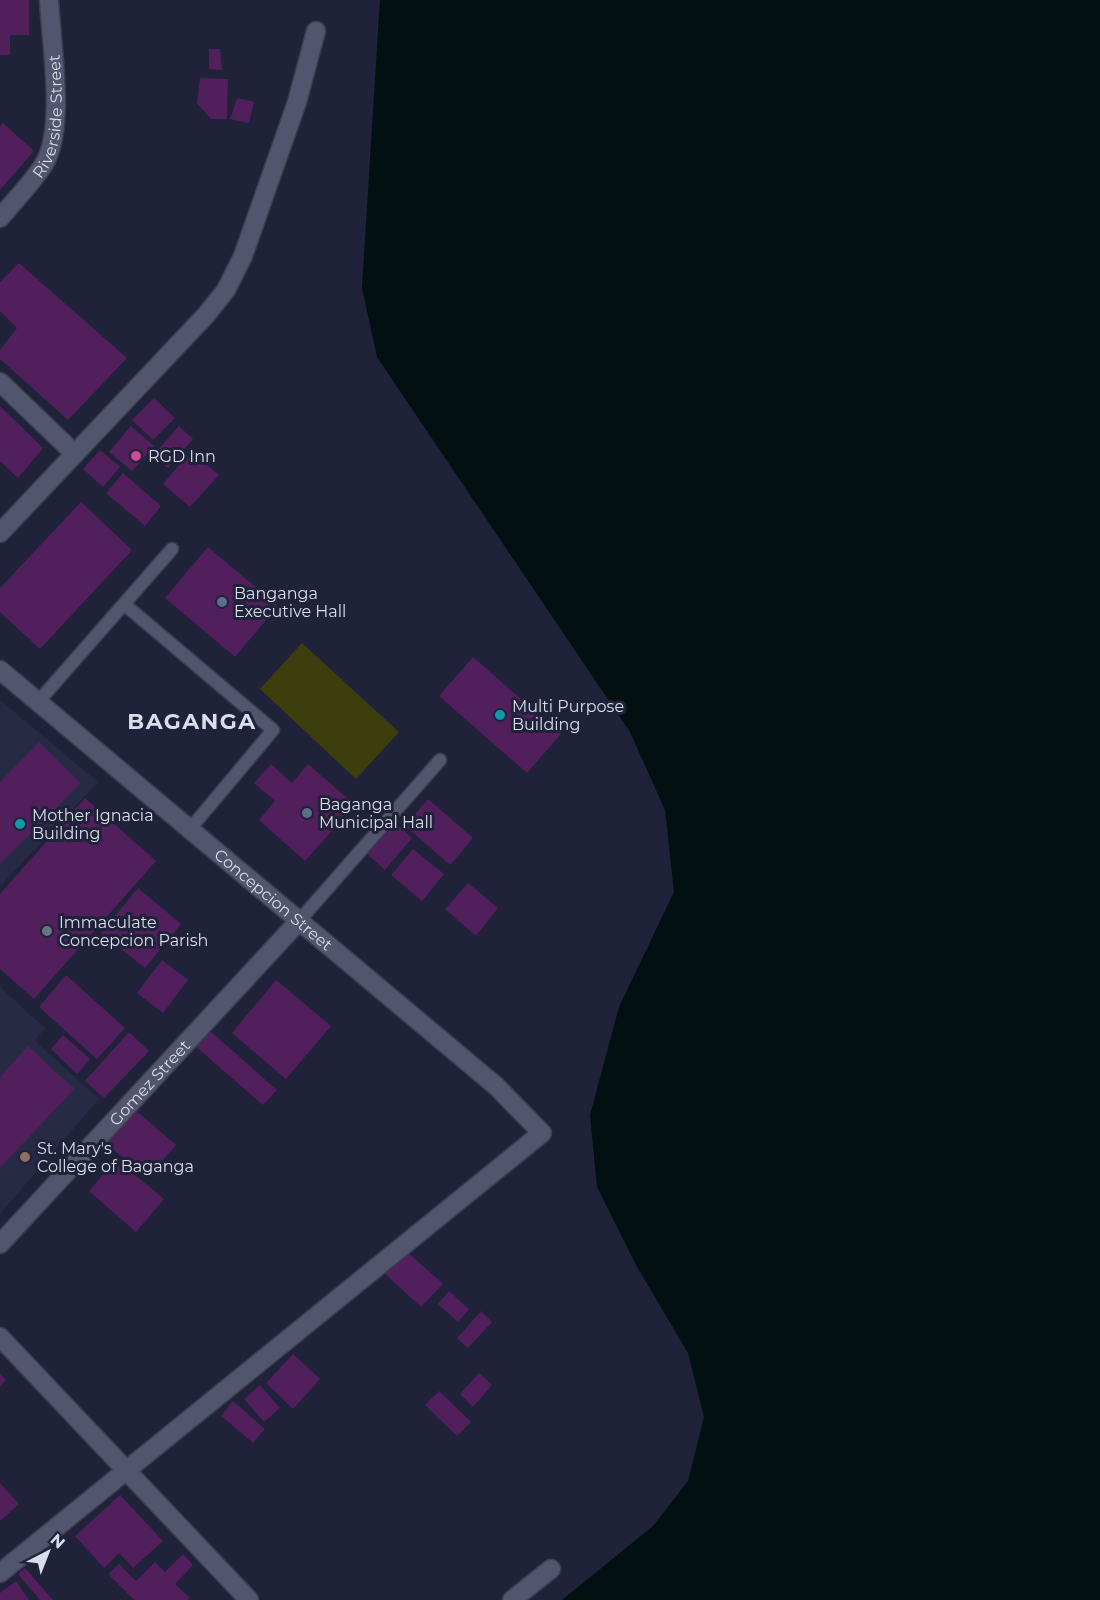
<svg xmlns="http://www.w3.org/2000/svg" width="1100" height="1600" viewBox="0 0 1100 1600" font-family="Montserrat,sans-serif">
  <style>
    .built { fill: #272a45 }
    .green { fill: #3c3e0d }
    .water { fill: #021011 }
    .building { fill: #511f5c }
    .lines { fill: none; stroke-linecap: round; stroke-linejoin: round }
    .lane-casing { stroke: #3b3d4f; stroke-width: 15 }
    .street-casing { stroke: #3b3d4f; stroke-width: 21 }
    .lane { stroke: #51556d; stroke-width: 12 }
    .street { stroke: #51556d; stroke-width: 18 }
    .hotel-dot { fill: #d1479c; stroke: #1f2238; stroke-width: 2 }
    .service-dot { fill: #5c6f8a; stroke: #1f2238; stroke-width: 2 }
    .culture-dot { fill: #0f9aa8; stroke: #1f2238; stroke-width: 2 }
    .worship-dot { fill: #6b7280; stroke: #1f2238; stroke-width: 2 }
    .education-dot { fill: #8d6e63; stroke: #1f2238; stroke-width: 2 }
    .labels { text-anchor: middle; stroke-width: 6; stroke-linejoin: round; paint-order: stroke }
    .street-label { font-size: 16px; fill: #daddeb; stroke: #1f2238 }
    .poi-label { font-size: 16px; fill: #daddeb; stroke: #1f2238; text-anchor: start }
    .district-label { font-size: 22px; font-weight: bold; letter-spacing: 1.5px; fill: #daddeb; stroke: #1f2238 }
  </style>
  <rect width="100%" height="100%" fill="#1f2238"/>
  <g class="built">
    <path d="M0,700L98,782L0,886Z"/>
    <path d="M0,987L45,1028L35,1041L99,1099L0,1214Z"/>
  </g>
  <path class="green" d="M302,643L399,732L356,779L260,689Z"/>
  <path class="water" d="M380,0H1100V1600H562L653,1526L688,1481L704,1417L688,1353L636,1265L597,1187L590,1115L619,1007L674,892L665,810L630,732L377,357L362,288Z"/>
  <g class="building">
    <path d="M0,0H29V35H10V55H0Z"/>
    <path d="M209,49H220L222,70L209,69Z"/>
    <path d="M200,78L228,79L227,119H211L197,103Z"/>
    <path d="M237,98L254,102L249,123L230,119Z"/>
    <path d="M3,123L34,151L0,190V127Z"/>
    <path d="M19,263L127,358L68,420L0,359V350L17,328L0,311V282Z"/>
    <path d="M154,398L175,418L153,440L132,420Z"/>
    <path d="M0,406L43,448L18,478L0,461Z"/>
    <path d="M131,426L154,446L132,471L109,452Z"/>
    <path d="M179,426L193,439L168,468L153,455Z"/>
    <path d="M100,450L120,467L103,487L83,469Z"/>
    <path d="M191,451L219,475L190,507L163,484Z"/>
    <path d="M123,473L161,506L145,526L106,493Z"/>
    <path d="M81,502L132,550L40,649L0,612V588Z"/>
    <path d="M208,547L278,606L235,657L165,598Z"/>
    <path d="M473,657L561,734L527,773L439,696Z"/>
    <path d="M39,742L81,783L0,864V782Z"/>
    <path d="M271,764L292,783L308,764L355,805L305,861L259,820L275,801L254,783Z"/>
    <path d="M85,798L156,861L34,999L0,969V894Z"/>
    <path d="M428,799L473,838L450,865L405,826Z"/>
    <path d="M392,820L412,838L385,870L365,852Z"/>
    <path d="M413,849L444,874L422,901L391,875Z"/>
    <path d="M468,883L498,908L476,936L445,909Z"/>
    <path d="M138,888L181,924L145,968L101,933Z"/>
    <path d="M162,960L188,980L163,1013L137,993Z"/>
    <path d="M66,975L125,1028L97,1059L39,1007Z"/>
    <path d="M276,980L331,1026L286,1079L232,1033Z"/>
    <path d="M208,1029L277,1090L263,1105L194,1045Z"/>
    <path d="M129,1032L149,1051L104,1098L85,1081Z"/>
    <path d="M63,1035L90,1059L77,1074L51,1049Z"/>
    <path d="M28,1046L74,1089L0,1168V1077Z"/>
    <path d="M133,1108L176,1145L147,1178L104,1142Z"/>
    <path d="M116,1159L164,1199L136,1232L89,1191Z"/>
    <path d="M403,1248L443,1284L421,1307L382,1271Z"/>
    <path d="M449,1291L469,1309L458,1322L438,1304Z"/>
    <path d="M481,1311L492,1322L468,1348L457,1338Z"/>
    <path d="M293,1354L320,1379L293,1409L266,1383Z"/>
    <path d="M479,1373L492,1385L473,1407L460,1394Z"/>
    <path d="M0,1374L6,1380L0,1386Z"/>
    <path d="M260,1385L280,1408L264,1422L244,1399Z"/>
    <path d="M439,1391L471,1422L457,1436L425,1405Z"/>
    <path d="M233,1401L265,1429L253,1443L221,1416Z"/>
    <path d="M0,1483L19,1504L0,1521Z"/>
    <path d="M120,1495L163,1541L133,1568L119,1553L104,1568L75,1536Z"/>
    <path d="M183,1554L193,1565L175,1584L190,1598L188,1600H134L108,1574L119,1564L136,1581L155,1562L165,1572Z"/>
    <path d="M25,1568L53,1600H40L18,1574Z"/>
    <path d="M16,1581L29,1600H0V1593Z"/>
  </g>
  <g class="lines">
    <g class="lane-casing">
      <g id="lane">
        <path d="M124,604L273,730L190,829"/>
        <path d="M38,702L172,549"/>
        <path d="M299,921L440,760"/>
      </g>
    </g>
    <g class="street-casing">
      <g id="street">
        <path id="s1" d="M0,218C15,200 32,183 44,164C66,128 51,43 49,0"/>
        <path d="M0,382L75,454"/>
        <path d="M0,533L206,315L226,290L243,256L297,102L316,31"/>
        <path id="s2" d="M0,670L496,1086L542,1133L0,1573"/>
        <path id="s3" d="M0,1244L299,921"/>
        <path d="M0,1337L249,1600"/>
        <path d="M512,1600L551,1569"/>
      </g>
    </g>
    <use href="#lane" class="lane"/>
    <use href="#street" class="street"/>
  </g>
  <circle class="hotel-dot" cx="136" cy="456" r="6"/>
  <g class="service-dot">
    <circle cx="222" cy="602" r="6"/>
    <circle cx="307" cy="813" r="6"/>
  </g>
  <g class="culture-dot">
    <circle cx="500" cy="715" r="6"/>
    <circle cx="20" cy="824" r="6"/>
  </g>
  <circle class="worship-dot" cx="47" cy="931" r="6"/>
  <circle class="education-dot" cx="25" cy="1157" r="6"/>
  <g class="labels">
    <g class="street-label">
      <text dy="6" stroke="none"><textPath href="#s1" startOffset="118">Riverside Street</textPath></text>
      <text dy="6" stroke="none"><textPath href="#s2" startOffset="357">Concepcion Street</textPath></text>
      <text dy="6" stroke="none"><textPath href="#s3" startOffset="220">Gomez Street</textPath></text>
    </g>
    <g class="poi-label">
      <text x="148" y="462">RGD Inn</text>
      <text x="234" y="599">Banganga<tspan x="234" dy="18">Executive Hall</tspan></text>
      <text x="512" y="712">Multi Purpose<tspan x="512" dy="18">Building</tspan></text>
      <text x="319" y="810">Baganga<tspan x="319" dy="18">Municipal Hall</tspan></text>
      <text x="32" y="821">Mother Ignacia<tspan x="32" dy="18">Building</tspan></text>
      <text x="59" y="928">Immaculate<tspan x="59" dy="18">Concepcion Parish</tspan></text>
      <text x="37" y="1154">St. Mary's<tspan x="37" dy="18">College of Baganga</tspan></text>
    </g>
    <g class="district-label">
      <text x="192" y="729">BAGANGA</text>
    </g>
  </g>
  <g transform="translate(48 1552) rotate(42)" stroke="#1f2238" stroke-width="4.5" paint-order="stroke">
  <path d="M0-4.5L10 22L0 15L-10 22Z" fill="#daddeb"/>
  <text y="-9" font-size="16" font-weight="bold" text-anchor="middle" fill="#daddeb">N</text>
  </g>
</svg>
